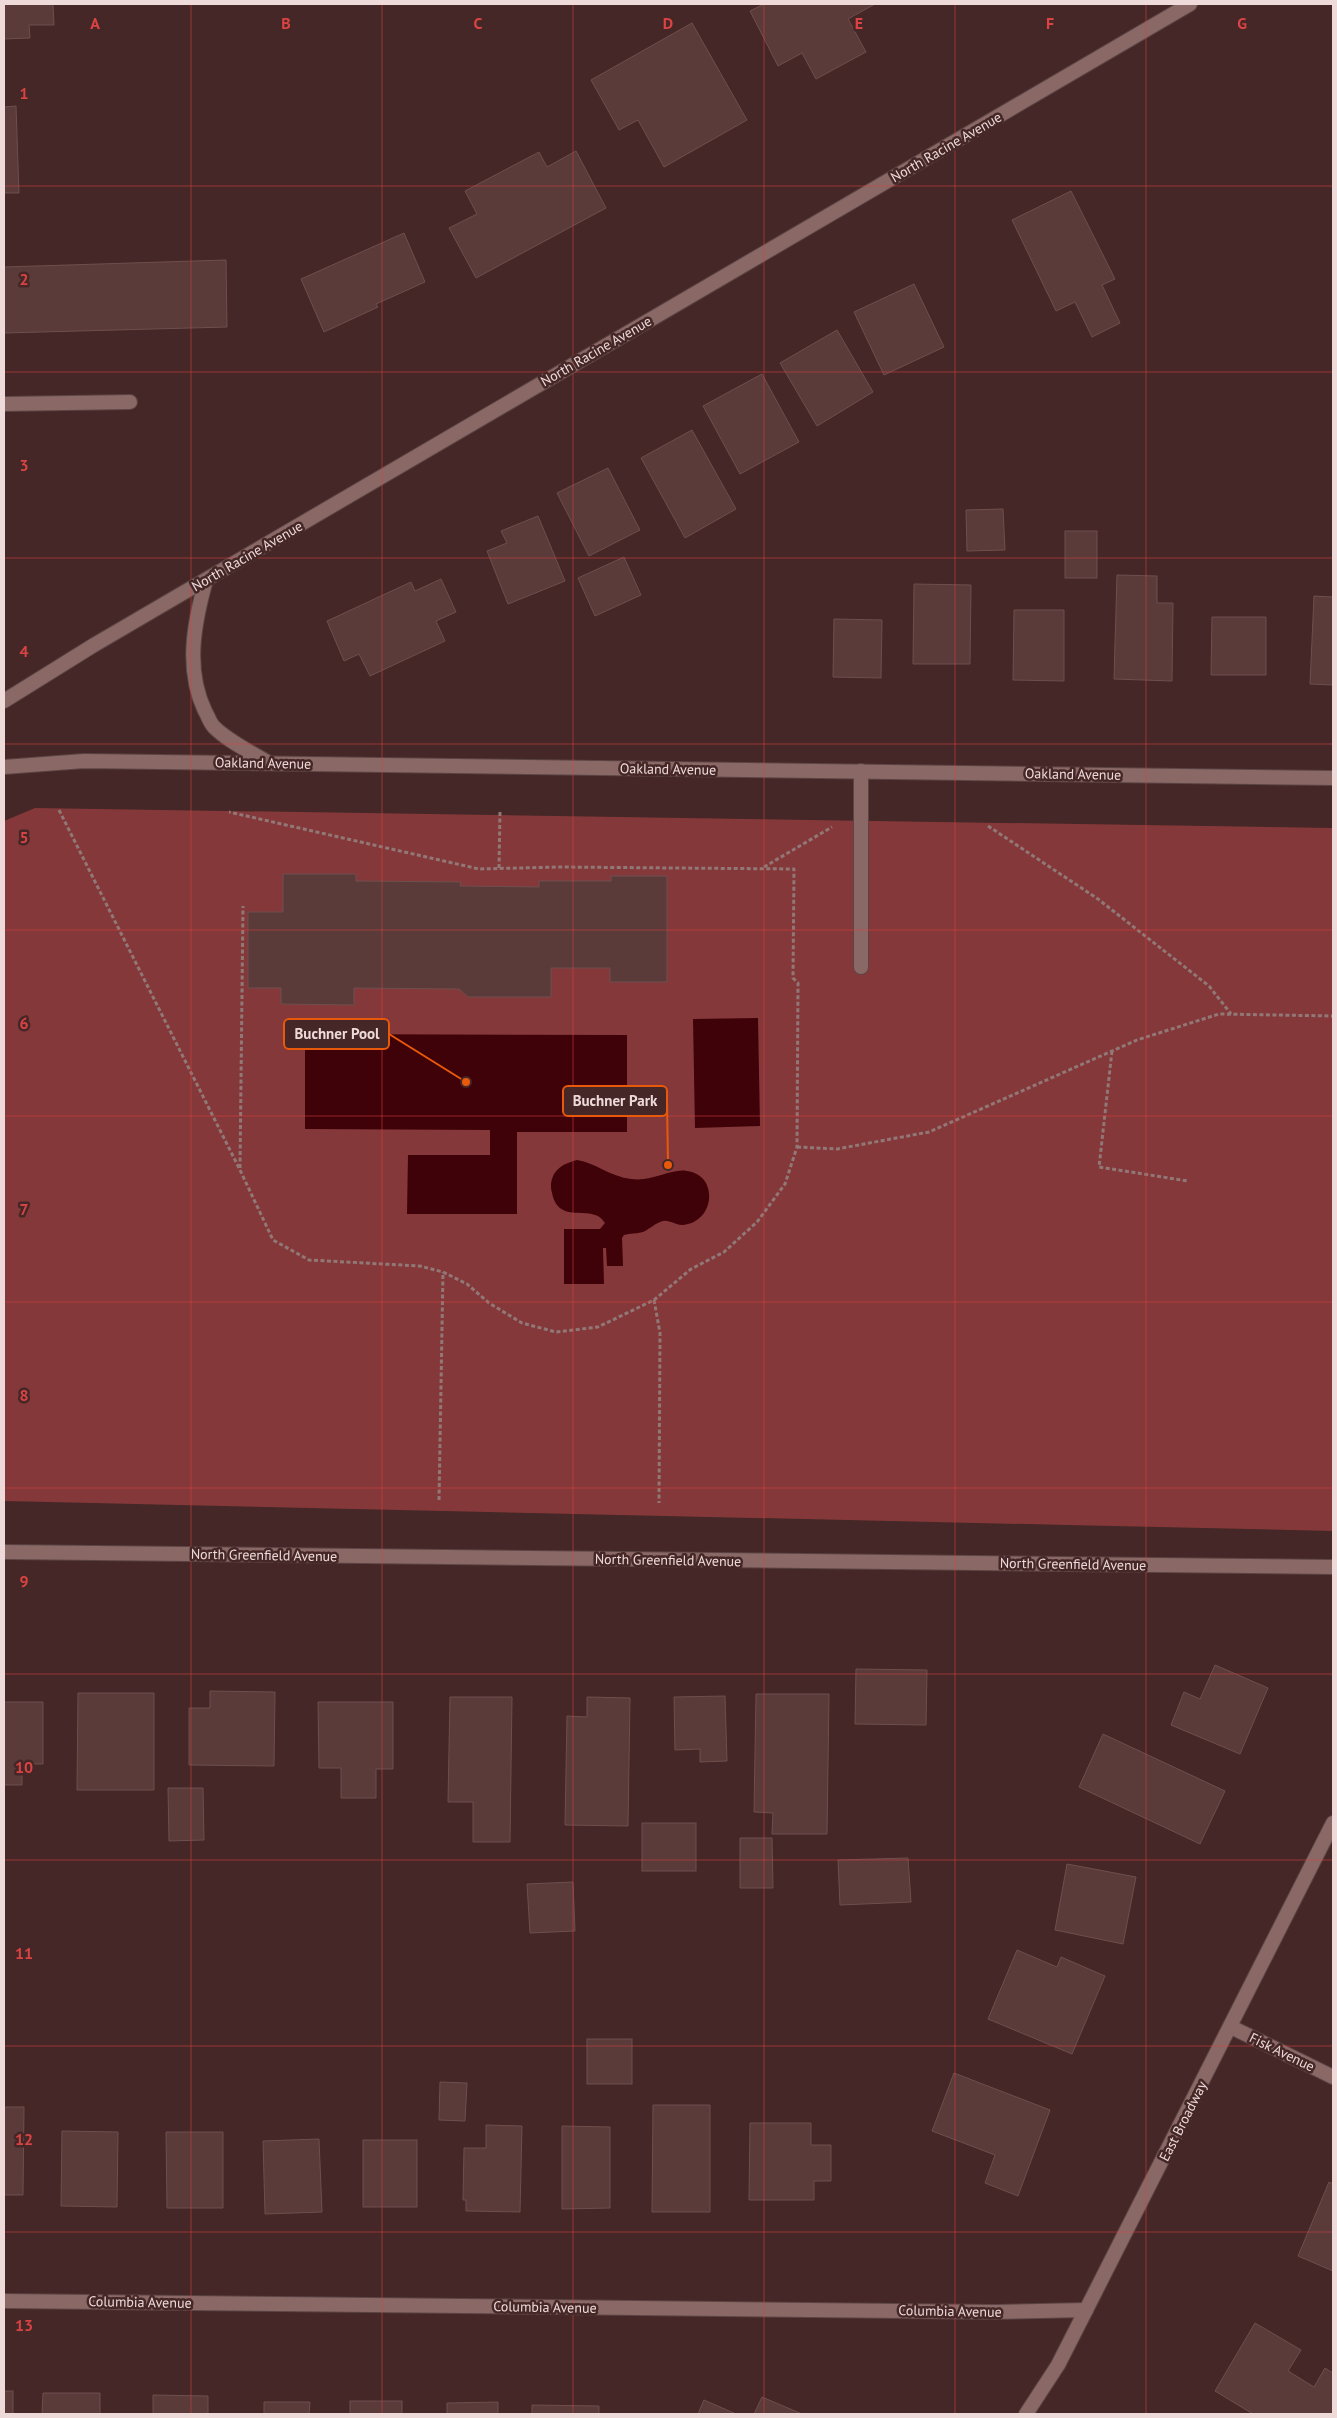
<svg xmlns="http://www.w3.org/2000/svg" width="1337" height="2418" viewBox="0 0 1337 2418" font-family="'PT Sans',sans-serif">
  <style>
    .green { fill: #853839 }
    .water { fill: #3f0209 }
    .building { fill: #5a3b3a; stroke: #6f4f4e }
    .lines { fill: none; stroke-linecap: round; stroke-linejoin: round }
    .service-casing { stroke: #5c4444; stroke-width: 16 }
    .minor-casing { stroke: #5c4444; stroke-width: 16 }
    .tertiary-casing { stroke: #5c4444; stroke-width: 16 }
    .secondary-casing { stroke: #5c4444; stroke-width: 16 }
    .path { stroke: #917877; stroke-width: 3; stroke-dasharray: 4 2.5; stroke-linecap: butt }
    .service { stroke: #896866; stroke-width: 14 }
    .minor { stroke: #896866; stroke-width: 14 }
    .tertiary { stroke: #896866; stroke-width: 14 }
    .secondary { stroke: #896866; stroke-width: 14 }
    .grid { fill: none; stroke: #da4343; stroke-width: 1; stroke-opacity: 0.55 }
    .labels { text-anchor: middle; stroke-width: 5; stroke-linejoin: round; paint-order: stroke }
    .street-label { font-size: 14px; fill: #eedad9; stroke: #442726 }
    .grid-label { font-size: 16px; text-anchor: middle; font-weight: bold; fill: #da4343; stroke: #442726; stroke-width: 5; stroke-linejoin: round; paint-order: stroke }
    .leader { fill: none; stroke: #e8590c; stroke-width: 2 }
    .callout-dot { fill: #e8590c; stroke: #442726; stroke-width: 2 }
    .callout { fill: #442726; stroke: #e8590c; stroke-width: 2 }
    .callout-label { font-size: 15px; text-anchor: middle; font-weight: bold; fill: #eedad9 }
  </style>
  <rect width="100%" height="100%" fill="#442726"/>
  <path class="green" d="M35,808L1333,828V1531L4,1501V821Z"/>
  <g class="water">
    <path d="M758,1018L760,1126L695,1128L693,1019Z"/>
    <path d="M305,1034L627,1035V1132H517V1214H407L408,1155H490V1130L305,1129Z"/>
    <path d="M577,1160C596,1163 611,1177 631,1179C653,1182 671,1168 687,1171C695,1172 702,1176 706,1183C715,1201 704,1224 682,1225C675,1225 670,1220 663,1221C655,1223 650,1229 643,1232C637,1234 630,1233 624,1235L622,1238L623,1266H607L606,1248H603L604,1284H564V1229H600L605,1223C593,1202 559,1227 552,1193C550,1186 551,1180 554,1174C560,1165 567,1163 577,1160Z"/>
  </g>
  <g class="building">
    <path d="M4,4H53L54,25H29L30,38L4,39Z"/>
    <path d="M764,4H875L848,19L866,52L816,79L802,53L778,66L750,11Z"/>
    <path d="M692,23L747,120L664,167L638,120L619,130L591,80Z"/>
    <path d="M16,106L19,193H4V107Z"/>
    <path d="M576,151L606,208L476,278L449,228L477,214L465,191L539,152L547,167Z"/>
    <path d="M1071,191L1115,279L1102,285L1120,323L1092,337L1075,302L1056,311L1012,220Z"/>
    <path d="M404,233L425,282L376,304L378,307L324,332L301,279Z"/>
    <path d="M226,260L227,327L4,333V267Z"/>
    <path d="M914,284L944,347L884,375L854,312Z"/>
    <path d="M837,330L873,392L817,426L780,363Z"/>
    <path d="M762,374L799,442L740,474L703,406Z"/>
    <path d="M692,430L736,509L685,538L641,458Z"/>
    <path d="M608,468L640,530L589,556L557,493Z"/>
    <path d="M1003,509L1005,550L967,551L966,510Z"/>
    <path d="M538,516L565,581L508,604L487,551L507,543L501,531Z"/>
    <rect x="1065" y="531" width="32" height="47"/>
    <path d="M624,557L641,595L595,616L578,578Z"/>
    <path d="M1117,575L1157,576V603H1173L1172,681L1114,679Z"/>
    <path d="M441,579L456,612L436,621L445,641L370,676L359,654L344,661L327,621L411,582L415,591Z"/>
    <path d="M914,584L971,585L970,664H913Z"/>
    <path d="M1314,596L1333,597V685L1310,684Z"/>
    <path d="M1014,610H1064V681L1013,680Z"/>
    <path d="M1212,617H1266V675H1211Z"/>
    <path d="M834,619L882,620L881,678L833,677Z"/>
    <path d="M283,874H356V881L461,882L460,886L539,887V881H611V876H667V982H610V968H551V997H468L459,989L354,988V1005L281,1004V988H248V912H283Z"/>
    <path d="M1215,1665L1268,1688L1240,1754L1171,1725L1184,1692L1200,1699Z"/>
    <path d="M856,1669L927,1670L926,1725L855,1724Z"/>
    <path d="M210,1691L275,1692L274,1766L189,1765V1708H210Z"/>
    <path d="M78,1693H154V1790H77Z"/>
    <path d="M756,1694H829L827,1834H772L773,1813L754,1812Z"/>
    <path d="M725,1696L727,1761L700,1762V1749L675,1750L674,1697Z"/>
    <path d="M450,1697H512L510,1842H473V1802H448Z"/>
    <path d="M587,1697L630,1698L628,1826L565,1825L567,1716L587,1717Z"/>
    <path d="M4,1702H43V1764H22V1785H4Z"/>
    <path d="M318,1702H393V1769H376V1798H341V1768H319Z"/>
    <path d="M1103,1734L1225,1791L1200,1844L1079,1787Z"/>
    <path d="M168,1788H203L204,1840L169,1841Z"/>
    <rect x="642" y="1823" width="54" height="48"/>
    <path d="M740,1838H772L773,1888H740Z"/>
    <path d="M908,1858L911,1902L840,1905L838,1860Z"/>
    <path d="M1067,1864L1136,1877L1123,1944L1055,1930Z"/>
    <path d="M573,1882L575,1931L530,1933L527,1884Z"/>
    <path d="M1017,1950L1057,1967L1061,1957L1105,1976L1072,2054L988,2019Z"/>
    <rect x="587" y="2039" width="45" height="45"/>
    <path d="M954,2073L1050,2110L1018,2196L985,2183L995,2155L932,2131Z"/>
    <path d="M440,2082L467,2083L465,2121L439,2120Z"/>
    <path d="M653,2105H710V2212H652Z"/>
    <path d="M4,2107H24L23,2195H4Z"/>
    <path d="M750,2123H811V2145H831V2181H814V2200H749Z"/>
    <path d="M486,2125L522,2126L520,2212L466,2211V2200H463L464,2148H486Z"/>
    <path d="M562,2126L610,2127V2208L562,2209Z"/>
    <path d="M62,2131L118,2132L117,2207L61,2206Z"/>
    <path d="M166,2132H223V2208H167Z"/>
    <path d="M319,2139L322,2212L265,2214L263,2141Z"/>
    <rect x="363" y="2140" width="54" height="67"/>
    <path d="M1329,2182L1333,2184V2271L1298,2256Z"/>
    <path d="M1255,2323L1301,2350L1288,2371L1314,2387L1325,2368L1333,2373V2414H1253L1215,2391Z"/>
    <rect x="4" y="2391" width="9" height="23"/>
    <path d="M43,2393H100V2414H42Z"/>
    <path d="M153,2395L208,2396V2414H153Z"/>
    <path d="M762,2397L802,2414H754Z"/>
    <path d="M704,2400L736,2414H698Z"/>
    <rect x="350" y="2401" width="52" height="13"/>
    <path d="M264,2402H310L309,2414H264Z"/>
    <path d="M498,2402V2414H447V2403Z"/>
    <path d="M532,2405L599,2406V2414H532Z"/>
  </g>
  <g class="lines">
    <g class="service-casing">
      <g id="service">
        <path d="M4,404L130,402"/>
        <path d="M861,967V771"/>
      </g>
    </g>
    <g class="minor-casing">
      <g id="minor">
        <path d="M4,1552L1333,1567"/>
        <path d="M1231,2027L1333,2077"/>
        <path d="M4,2301L995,2312L1086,2310"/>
      </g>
    </g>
    <g class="tertiary-casing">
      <path id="tertiary" d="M4,767L84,761L1333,778"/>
    </g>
    <g class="secondary-casing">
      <g id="secondary">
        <path d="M206,580C194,623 185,669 205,711C208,716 210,723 214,727C229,742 251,752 269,763"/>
        <path d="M4,701L94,645L1190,4"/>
        <path d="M1026,2414L1058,2365L1086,2310L1333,1823"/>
      </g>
    </g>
    <g class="path">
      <path d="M59,810L240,1170L273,1240L309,1260L420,1266L443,1272L467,1284L489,1303L522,1323L556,1332L598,1327L654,1300L691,1269L724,1252L757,1222L785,1184L797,1147L798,983L793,978L794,869L558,867L479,869L229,812"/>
      <path d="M988,826L1098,899L1209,986L1231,1014"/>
      <path d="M764,867L832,827"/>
      <path d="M499,868L500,810"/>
      <path d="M1112,1051L1099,1167L1188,1181"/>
      <path d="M797,1147L837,1149L929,1132L1137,1040L1219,1014L1333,1016"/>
      <path d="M240,1168L243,906"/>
      <path d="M654,1300L660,1333L659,1503"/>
      <path d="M439,1500L443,1272"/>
    </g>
    <use href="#service" class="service"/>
    <use href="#minor" class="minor"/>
    <use href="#tertiary" class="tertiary"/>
    <use href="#secondary" class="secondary"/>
  </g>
  <path class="grid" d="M191,4V2414M382,4V2414M573,4V2414M764,4V2414M955,4V2414M1146,4V2414M4,186H1333M4,372H1333M4,558H1333M4,744H1333M4,930H1333M4,1116H1333M4,1302H1333M4,1488H1333M4,1674H1333M4,1860H1333M4,2046H1333M4,2232H1333"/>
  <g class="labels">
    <g class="street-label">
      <text transform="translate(946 147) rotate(-30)" y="5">North Racine Avenue</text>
      <text transform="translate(596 351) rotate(-30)" y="5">North Racine Avenue</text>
      <text transform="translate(247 556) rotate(-30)" y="5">North Racine Avenue</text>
      <text transform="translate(263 763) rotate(1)" y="5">Oakland Avenue</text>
      <text transform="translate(668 769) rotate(1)" y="5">Oakland Avenue</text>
      <text transform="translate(1073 774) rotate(1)" y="5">Oakland Avenue</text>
      <text transform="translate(264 1555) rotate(1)" y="5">North Greenfield Avenue</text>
      <text transform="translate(668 1560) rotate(1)" y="5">North Greenfield Avenue</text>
      <text transform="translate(1073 1564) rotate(1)" y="5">North Greenfield Avenue</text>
      <text transform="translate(1282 2052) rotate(26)" y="5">Fisk Avenue</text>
      <text transform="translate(1183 2121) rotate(-63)" y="5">East Broadway</text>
      <text transform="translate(140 2302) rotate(1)" y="5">Columbia Avenue</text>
      <text transform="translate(545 2307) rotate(1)" y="5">Columbia Avenue</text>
      <text transform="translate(950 2311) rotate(1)" y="5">Columbia Avenue</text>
    </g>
  </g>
  <g class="grid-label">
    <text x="95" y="29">A</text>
    <text x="286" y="29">B</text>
    <text x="478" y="29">C</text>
    <text x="668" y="29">D</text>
    <text x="859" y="29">E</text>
    <text x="1050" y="29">F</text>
    <text x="1242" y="29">G</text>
    <text x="24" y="99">1</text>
    <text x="24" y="285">2</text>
    <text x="24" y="471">3</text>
    <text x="24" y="657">4</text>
    <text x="24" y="843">5</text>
    <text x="24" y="1029">6</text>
    <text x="24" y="1215">7</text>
    <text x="24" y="1401">8</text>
    <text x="24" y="1587">9</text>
    <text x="24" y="1773">10</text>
    <text x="24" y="1959">11</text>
    <text x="24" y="2145">12</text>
    <text x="24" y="2331">13</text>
  </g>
  <path class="leader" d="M466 1082L389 1034M668 1165L667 1101"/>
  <g class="callout-dot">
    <circle cx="466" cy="1082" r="5"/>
    <circle cx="668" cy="1165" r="5"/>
  </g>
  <g class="callout">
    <rect x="284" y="1019" width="105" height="30" rx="5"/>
    <rect x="563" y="1086" width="104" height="30" rx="5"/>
  </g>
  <g class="callout-label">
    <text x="337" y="1039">Buchner Pool</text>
    <text x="615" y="1106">Buchner Park</text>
  </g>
  <rect width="1337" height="2418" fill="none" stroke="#eedad9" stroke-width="10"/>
</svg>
